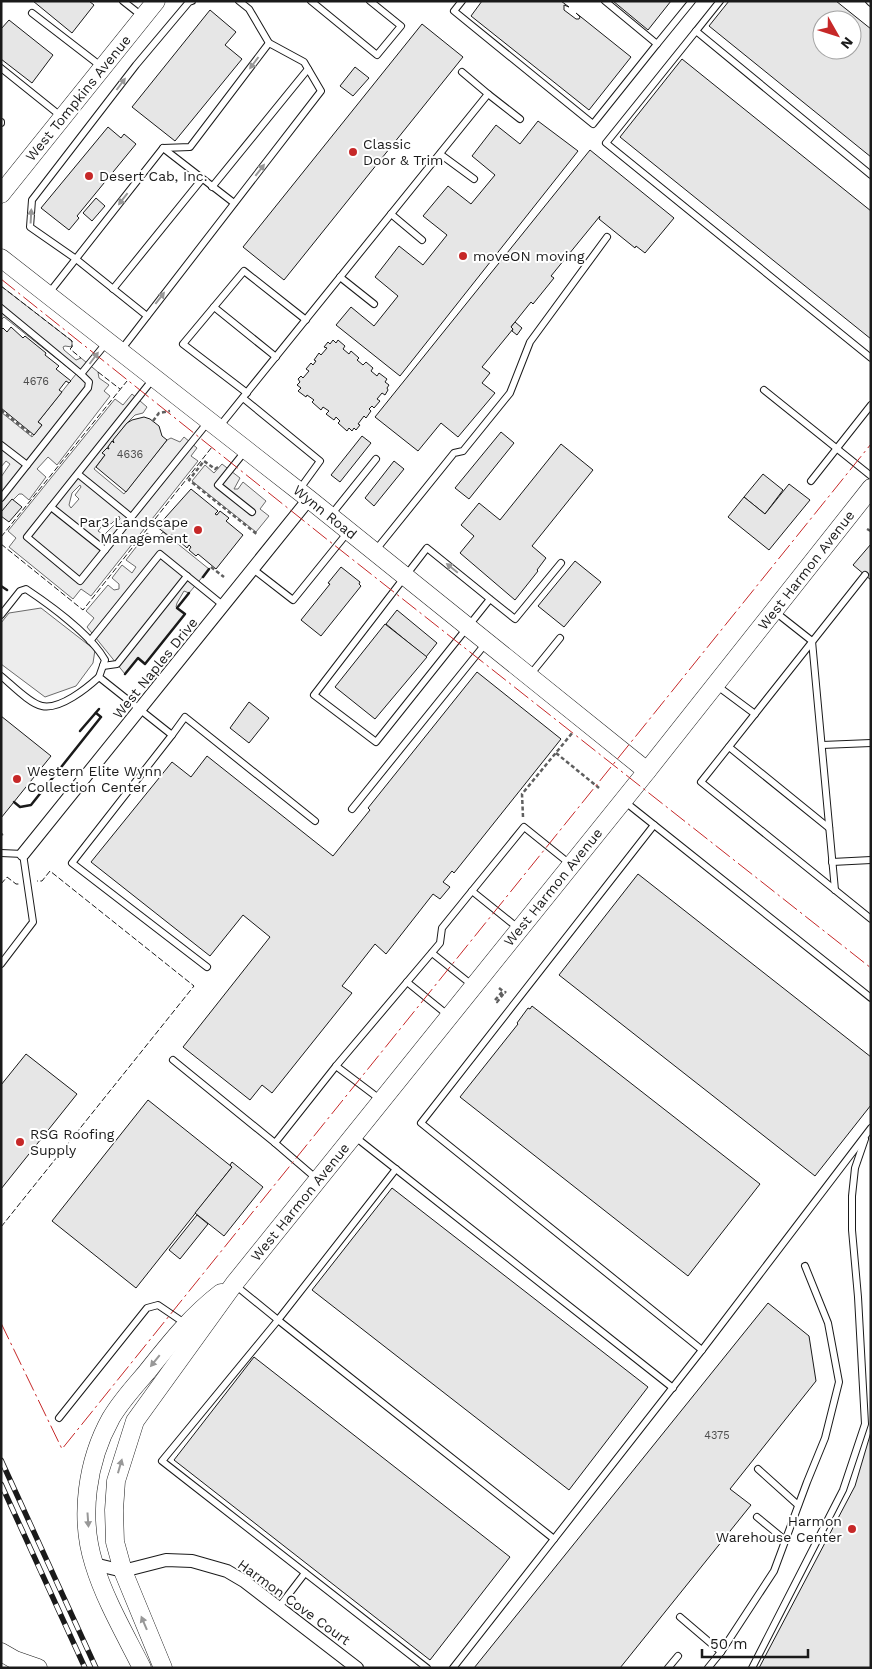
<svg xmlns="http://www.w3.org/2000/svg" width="872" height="1669" viewBox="0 0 872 1669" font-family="'Work Sans',sans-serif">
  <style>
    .parking { fill: #ededed; stroke: #6a6a6a; fill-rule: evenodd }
    .building { fill: #e6e6e6; stroke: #1a1a1a; fill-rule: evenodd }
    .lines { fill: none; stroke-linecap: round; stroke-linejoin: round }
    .lane-casing { stroke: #1a1a1a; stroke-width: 8 }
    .street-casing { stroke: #1a1a1a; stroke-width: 14 }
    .secondary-casing { stroke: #1a1a1a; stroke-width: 19 }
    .path { stroke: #5f5f5f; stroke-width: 2.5; stroke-dasharray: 4 2.5; stroke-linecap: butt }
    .lane { stroke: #fff; stroke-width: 6 }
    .street { stroke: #fff; stroke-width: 12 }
    .secondary { stroke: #fff; stroke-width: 18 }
    .rail-casing { stroke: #1a1a1a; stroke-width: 5.5 }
    .rail { stroke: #fff; stroke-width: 4; stroke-dasharray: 11; stroke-linecap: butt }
    .fence { stroke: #1a1a1a; stroke-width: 1; stroke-dasharray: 6 2.5; stroke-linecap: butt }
    .wall { stroke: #1a1a1a; stroke-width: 2.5 }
    .power { stroke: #c62828; stroke-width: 1; stroke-dasharray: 18 4 2.5 4; stroke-linecap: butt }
    .oneway { fill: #989898 }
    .poi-dot { fill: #c62828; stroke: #fff; stroke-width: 2 }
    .labels { text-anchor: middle; stroke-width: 4; stroke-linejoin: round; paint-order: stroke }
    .number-label { font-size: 11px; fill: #4d4d4d }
    .street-label { font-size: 14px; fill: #1a1a1a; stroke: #fff }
    .poi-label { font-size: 14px; fill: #1a1a1a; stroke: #fff; text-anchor: start }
  </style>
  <rect width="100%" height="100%" fill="#fff"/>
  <g class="parking">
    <path d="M1,286L72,341V347L65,346L63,347L64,350L76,360L81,358L98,372L99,378L109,385L104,391L110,396L57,465L48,457L37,469L46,477L29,500L22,494H19L1,512V477L10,464L6,461L1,467V412L32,437L42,425L38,422L76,374L4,317L1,320Z"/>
    <path d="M132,394L147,407L143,413L135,415L127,423L103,453L105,455L94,469L124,494L167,440L171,438L180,442L184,437L197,448L191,456L198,461L91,596L81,589L73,599L9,547L16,538L8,531L115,399L123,405ZM80,485L81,487L75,495L79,499L71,508L69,505L72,493ZM119,516L120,519L104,535L98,531L106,521L111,524Z"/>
    <path d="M222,464L240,478L234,489H238L243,482L266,501L260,509L269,516L256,532L192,481L205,465L214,473Z"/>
    <path d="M163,532L209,569L189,593L184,591L177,603L176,607L185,614L145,664L138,658L125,674L87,627L94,618L86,611L108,585L114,590L119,589V584L112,578L122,565L132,573L136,567L126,560L147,533L156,540Z"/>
    <path d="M41,608L95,650L93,663L76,686L45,697L1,664V623L9,613Z"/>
  </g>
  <g class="building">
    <path d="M33,1H89L94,5L72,33Z"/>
    <path d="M482,1H561L569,7L564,5V10L576,19H579L580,17L576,13L631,57L589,110L471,16Z"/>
    <path d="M613,1H671L648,30Z"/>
    <path d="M729,1H836L871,29V157L709,26ZM822,20H852V50H822Z"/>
    <path d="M210,10L236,32L225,45L242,59L175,141L132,107Z"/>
    <path d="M9,20L53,55L32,83L1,59V29Z"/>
    <path d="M422,24L463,57L284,280L243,247Z"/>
    <path d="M682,59L871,211V339L620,137Z"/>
    <path d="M355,67L369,78L353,96L340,86Z"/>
    <path d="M538,121L578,151L400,376L336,325L351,307L374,326L398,296L375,277L399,246L423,265L447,235L423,216L448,186L471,204L495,175L472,156L496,125L520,144Z"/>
    <path d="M108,127L121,138L124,134L136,144L77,216L79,218L69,230L41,208Z"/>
    <path d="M590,150L674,218L645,253L636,246L635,248L599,219L600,216L551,276L554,278L533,304L531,302L511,327L513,329L482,367L490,373L482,383L495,393L458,437L441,423L418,451L375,417Z"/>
    <path d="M96,198L105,206L92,221L83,213Z"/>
    <path d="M515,322L522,328L517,335L512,331L513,329L511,327Z"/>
    <path d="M11,327L23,338L25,336L46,353L45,355L59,366L56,369L71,381L69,383L66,381L59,390L62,392L38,422L42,425L34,435L1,408V330L3,328L7,332Z"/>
    <path d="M333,340L336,343L338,340L345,346L343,349L349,354L351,351L359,358L357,360L363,365L366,362L373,368L371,371L377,376L379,373L387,379L385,382L389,385L387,388L388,390L385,395L382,393L377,399L380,401L374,408L372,406L369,409L371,411L366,418L364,416L358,424L360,425L356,430L354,428L352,431L349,428L347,431L338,423L340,421L336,417L334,420L326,414L329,411L323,407L321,410L312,402L314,400L307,395L306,397L298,391L301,388L297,385L300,382L298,379L301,376L303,378L309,371L306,369L311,363L313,365L316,361L314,360L319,353L321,355L327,348L324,347L328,342L330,344Z"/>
    <path d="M144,417L150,419L159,426L162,436L167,440L126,492L96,467L105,455L102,453L107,448L109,449L108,447L112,441L114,443L113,440L127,423L132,420Z"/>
    <path d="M501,432L514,443L469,499L455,488Z"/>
    <path d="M362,436L371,443L340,482L331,475Z"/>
    <path d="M561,444L593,470L532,546L546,558L537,570L538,571L515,600L460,553L474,536L461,525L479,503L500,520Z"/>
    <path d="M394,461L404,469L374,506L365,498Z"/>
    <path d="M763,474L783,490L765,514L744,497Z"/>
    <path d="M789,484L810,500L769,550L728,517L744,497L765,514Z"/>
    <path d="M191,489L218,511L215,514L217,515L220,511L229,518L226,521L243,535L216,569L198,554L196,556L189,550L191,547L189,545L187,548L171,534L169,536L157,527Z"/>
    <path d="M12,499L22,507L9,522L1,516V512Z"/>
    <path d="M871,544V580L853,565Z"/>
    <path d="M575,561L601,582L564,627L538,606Z"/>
    <path d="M341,567L360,582L359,584L361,586L321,636L301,620L330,584L328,583Z"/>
    <path d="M397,610L437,643L426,657L386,624Z"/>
    <path d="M385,624L427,657L375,719L335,687Z"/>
    <path d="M477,672L561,739L454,873L452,871L443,882L450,887L440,899L433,894L386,954L375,944L342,986L352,993L272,1093L262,1085L250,1100L183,1047L270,937L243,915L210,956L91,862L172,762L191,777L207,756L333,856L370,810L368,808Z"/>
    <path d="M249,702L269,718L249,743L230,728Z"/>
    <path d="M1,716L51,756L1,818Z"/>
    <path d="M638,874L871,1057V1105L815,1176L559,975Z"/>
    <path d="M532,1006L760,1184L688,1276L460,1097L518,1024L517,1023L528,1008L530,1009Z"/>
    <path d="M26,1054L77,1094L1,1189V1085Z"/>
    <path d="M148,1100L232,1167L136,1288L52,1221Z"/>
    <path d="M232,1162L263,1187L224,1236L195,1213L232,1167L230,1165Z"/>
    <path d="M392,1188L648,1387L569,1490L312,1290Z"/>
    <path d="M197,1215L208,1224L180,1259L169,1250Z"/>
    <path d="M768,1303L809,1336L816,1381L730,1489L751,1505L620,1668H474Z"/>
    <path d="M254,1357L510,1557L430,1660L174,1460Z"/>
    <path d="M871,1432V1668H759L855,1486Z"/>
  </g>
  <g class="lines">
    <g class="lane-casing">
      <g id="lane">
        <path d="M123,1L142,16"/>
        <path d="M239,1L249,9L269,43"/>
        <path d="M311,1L377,55L401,26L370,1"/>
        <path d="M462,1L454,11L593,124L657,44"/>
        <path d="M605,1L657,44L692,1"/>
        <path d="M869,1L871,3"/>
        <path d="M32,13L102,67"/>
        <path d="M696,31L720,1"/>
        <path d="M1,68L62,117"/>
        <path d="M462,72L488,94"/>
        <path d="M1,122V123"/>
        <path d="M163,148L234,203"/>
        <path d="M440,154L474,179"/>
        <path d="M871,175L696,31L606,143L871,358"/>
        <path d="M212,187L308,69"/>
        <path d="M391,214L422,240"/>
        <path d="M340,277L374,304"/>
        <path d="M113,289L202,179"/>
        <path d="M49,293L163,148L190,147L269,43L304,62L321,91L121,350"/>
        <path d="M214,307L276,357"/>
        <path d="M1,308L81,374L89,382L88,388L1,498"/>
        <path d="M147,316L76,259L30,227L32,200L136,65L189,2L192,1"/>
        <path d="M81,374L107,342"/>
        <path d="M153,379L27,537L80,581L208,422"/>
        <path d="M764,390L871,476"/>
        <path d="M247,393L183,344L244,271L306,320"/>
        <path d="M243,398L320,461L299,490"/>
        <path d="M219,427L488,94L520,119"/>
        <path d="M1,445L27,465"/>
        <path d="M246,450L218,485L252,512"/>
        <path d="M78,474L131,517"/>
        <path d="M811,481L871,405"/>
        <path d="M51,507L105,550"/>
        <path d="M331,515L376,459"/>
        <path d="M375,551L454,453L463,451L510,393L530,342L607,237"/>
        <path d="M253,569L293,600L348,532"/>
        <path d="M865,575L701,782L871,919"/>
        <path d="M490,599L427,548L314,695L376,742L490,599L515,619L561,563"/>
        <path d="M774,611L812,641L835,890"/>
        <path d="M1,615L20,591L26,589C50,605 91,635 105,660L99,677L172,735L185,717L315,821"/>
        <path d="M90,641L160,554L224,606"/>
        <path d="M103,666L117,664L187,576"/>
        <path d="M530,675L560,638"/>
        <path d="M1,676C11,684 30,704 42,706C60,710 87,688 99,677"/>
        <path d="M716,685L755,714"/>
        <path d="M172,735L72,863L207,967"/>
        <path d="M822,745L871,743"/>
        <path d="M729,747L829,828"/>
        <path d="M624,801L871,998"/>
        <path d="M352,809L486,643"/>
        <path d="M654,825L421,1123L702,1350"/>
        <path d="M1,853L23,854L33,922L1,964"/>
        <path d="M832,862L871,860"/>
        <path d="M518,928L472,891L524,827L570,864"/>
        <path d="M432,953L472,985"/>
        <path d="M407,982L449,1016"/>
        <path d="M173,1060L275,1143L336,1066L440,943L442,928L472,891"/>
        <path d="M336,1066L381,1100"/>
        <path d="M354,1136L673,1388"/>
        <path d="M275,1143L318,1180"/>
        <path d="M235,1285L278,1320L396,1169"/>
        <path d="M59,1418L147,1308L158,1305L186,1324"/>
        <path d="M758,1469L798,1505"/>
        <path d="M757,1517L785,1540"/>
        <path d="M279,1607L305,1573"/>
        <path d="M680,1617L721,1652"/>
        <path d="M427,1668L162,1461L278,1320L554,1539"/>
        <path d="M453,1668L702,1350L871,1128"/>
        <path d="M668,1668L678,1656"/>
        <path d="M708,1668L721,1652L774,1571L807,1482L825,1438L839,1382L828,1323L805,1266"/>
        <path d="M752,1668L843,1490L865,1424L858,1297L852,1230V1196L855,1168L865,1139"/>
      </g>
    </g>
    <g class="street-casing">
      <g id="street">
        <path d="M23,854L309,499"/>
        <path d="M94,1564L123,1571L166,1560L192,1561L227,1571L244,1581L357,1668"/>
      </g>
    </g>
    <g class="secondary-casing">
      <g id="secondary">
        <path d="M1,194L156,1"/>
        <path d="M1,258L309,499L647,771"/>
        <path d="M1,1652L15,1660L38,1668"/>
        <path d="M142,1668C125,1634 105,1600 94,1564C79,1517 87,1461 111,1418C121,1401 134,1387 146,1373C170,1343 191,1316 221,1293"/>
        <path d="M163,1668L123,1571L115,1542L114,1510L116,1481L135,1421L234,1284L647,771L871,488"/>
      </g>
    </g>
    <g class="path">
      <path d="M1,410L32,435"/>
      <path d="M153,421L159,413L170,411"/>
      <path d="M218,467L215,469L204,461L189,480L258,535"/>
      <path d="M867,529L871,531"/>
      <path d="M211,567L224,577"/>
      <path d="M556,753L599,788"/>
      <path d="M523,817L522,794L573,732"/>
      <path d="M1,835L3,834"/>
      <path d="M499,988L503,991L495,1000L497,1002L505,992L506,993"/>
    </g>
    <use href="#lane" class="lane"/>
    <use href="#street" class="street"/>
    <use href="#secondary" class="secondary"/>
    <g class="rail-casing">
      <g id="rail">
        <path d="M1,1460L96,1668"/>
        <path d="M1,1484L85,1668"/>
      </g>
    </g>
    <use href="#rail" class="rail"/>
    <g class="fence">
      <path d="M1,286L72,341V347L70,349L81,358"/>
      <path d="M98,372L120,389"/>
      <path d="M1,537L127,381"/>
      <path d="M1,544L83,610L212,447"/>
      <path d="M1,884L7,877L16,884H19"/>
      <path d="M1,1227L194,986L50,871L42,881H37"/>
    </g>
    <g class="wall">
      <path d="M203,577L209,569"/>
      <path d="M1,586L7,590"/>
      <path d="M125,674L138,658L145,664L185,614L177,608L189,593"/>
      <path d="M80,731L99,709"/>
      <path d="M14,802L20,807L31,805L101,717L96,713"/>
    </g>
    <g class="power">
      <path d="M1,279L324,537L871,968"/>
      <path d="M1,1323L62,1449L871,444"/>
    </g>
  </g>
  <defs><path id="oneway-solid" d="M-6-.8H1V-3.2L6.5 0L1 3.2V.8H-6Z" transform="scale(1.25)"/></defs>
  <g class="oneway">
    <use href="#oneway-solid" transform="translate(254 63) rotate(127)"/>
    <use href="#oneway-solid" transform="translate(121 84) rotate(-53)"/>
    <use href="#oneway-solid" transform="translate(260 170) rotate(-52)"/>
    <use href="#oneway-solid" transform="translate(123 199) rotate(128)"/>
    <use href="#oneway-solid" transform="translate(31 216) rotate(-87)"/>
    <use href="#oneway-solid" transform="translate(160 298) rotate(-52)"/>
    <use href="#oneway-solid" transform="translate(94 358) rotate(-53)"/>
    <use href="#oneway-solid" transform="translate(452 568) rotate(-141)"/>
    <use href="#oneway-solid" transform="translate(155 1361) rotate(129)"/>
    <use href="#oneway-solid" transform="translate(120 1466) rotate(-74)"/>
    <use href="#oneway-solid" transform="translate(88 1520) rotate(86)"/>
    <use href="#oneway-solid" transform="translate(144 1623) rotate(-113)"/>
  </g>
  <g class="poi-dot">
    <circle cx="353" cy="152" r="5"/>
    <circle cx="89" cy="176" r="5"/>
    <circle cx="463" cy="256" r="5"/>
    <circle cx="198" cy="530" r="5"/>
    <circle cx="17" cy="779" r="5"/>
    <circle cx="20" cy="1142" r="5"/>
    <circle cx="852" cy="1529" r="5"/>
  </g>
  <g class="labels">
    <g class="number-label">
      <text x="36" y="385">4676</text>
      <text x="130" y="458">4636</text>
      <text x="717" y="1439">4375</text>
    </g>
    <g class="street-label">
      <text transform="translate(78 98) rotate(-51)" y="5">West Tompkins Avenue</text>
      <text transform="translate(325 512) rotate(39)" y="5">Wynn Road</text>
      <text transform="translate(806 570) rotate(-52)" y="5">West Harmon Avenue</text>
      <text transform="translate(155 668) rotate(-51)" y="5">West Naples Drive</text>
      <text transform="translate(553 887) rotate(-51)" y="5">West Harmon Avenue</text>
      <text transform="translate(300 1202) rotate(-51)" y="5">West Harmon Avenue</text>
      <text transform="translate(294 1602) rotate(36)" y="5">Harmon Cove Court</text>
    </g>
    <g class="poi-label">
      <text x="363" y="149">Classic<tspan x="363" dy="16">Door &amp; Trim</tspan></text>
      <text x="99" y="181">Desert Cab, Inc.</text>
      <text x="473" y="261">moveON moving</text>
      <text x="188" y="527" text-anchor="end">Par3 Landscape<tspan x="188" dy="16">Management</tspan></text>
      <text x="27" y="776">Western Elite Wynn<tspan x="27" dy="16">Collection Center</tspan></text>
      <text x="30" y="1139">RSG Roofing<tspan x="30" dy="16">Supply</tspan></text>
      <text x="842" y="1526" text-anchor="end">Harmon<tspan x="842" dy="16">Warehouse Center</tspan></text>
    </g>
  </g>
  <rect width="872" height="1669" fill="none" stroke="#1a1a1a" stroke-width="5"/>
  <g transform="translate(837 35) rotate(129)"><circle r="24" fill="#ffffff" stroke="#a3a3a3"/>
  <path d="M0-4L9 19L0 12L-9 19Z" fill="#c62828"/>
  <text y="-8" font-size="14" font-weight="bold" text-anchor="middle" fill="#1a1a1a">N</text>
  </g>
  <path d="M702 1649v8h106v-8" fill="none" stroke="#1a1a1a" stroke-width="2.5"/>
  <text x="710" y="1649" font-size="15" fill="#1a1a1a" stroke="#ffffff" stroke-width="4" paint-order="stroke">50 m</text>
</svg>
